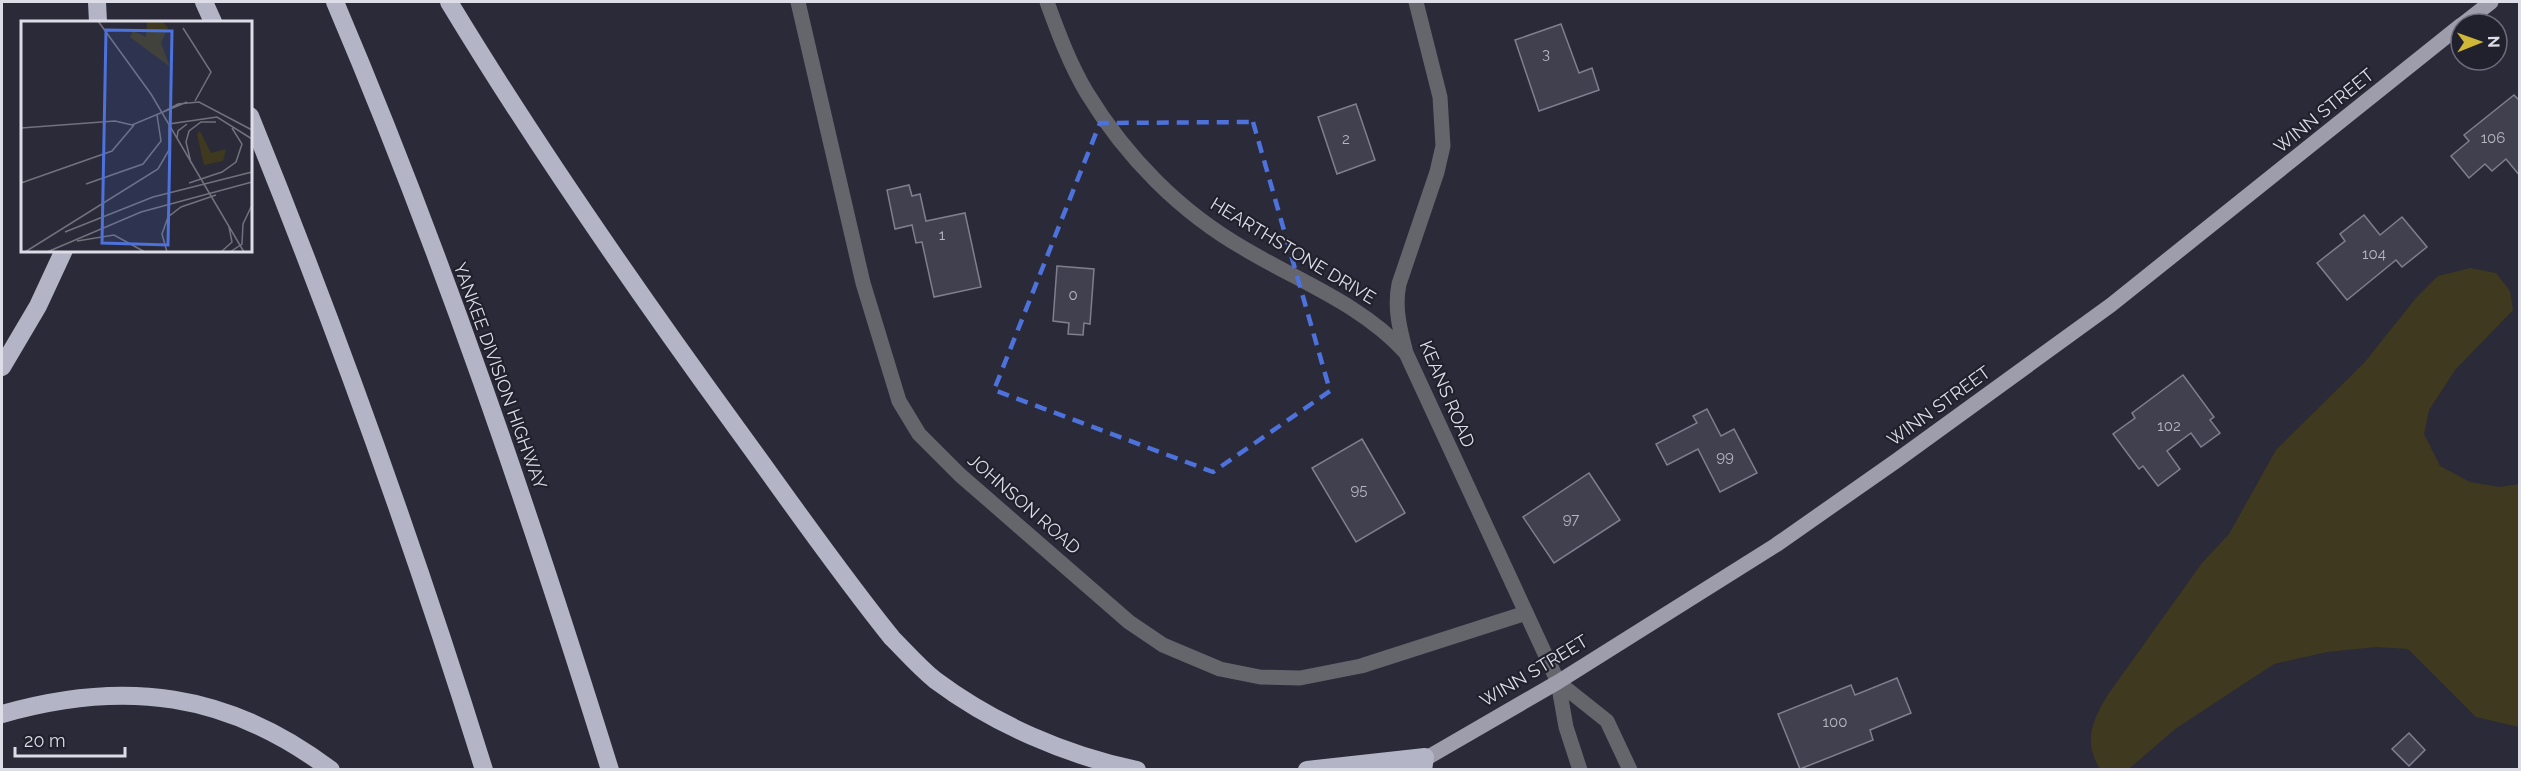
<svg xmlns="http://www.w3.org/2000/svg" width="2521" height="771" viewBox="0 0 2521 771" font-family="Raleway,sans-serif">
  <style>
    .green { fill: #3f3a1f }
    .building { fill: #40404f; stroke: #7e7f8f; stroke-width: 1.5 }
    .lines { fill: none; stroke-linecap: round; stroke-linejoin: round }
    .minor { stroke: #65656c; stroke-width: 15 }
    .major { stroke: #9d9dac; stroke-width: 15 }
    .highway { stroke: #b3b4c6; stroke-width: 18 }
    .marked { fill: none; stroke: #4d72dc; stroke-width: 4.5; stroke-dasharray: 12 8; stroke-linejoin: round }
    .labels { text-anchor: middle; stroke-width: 4.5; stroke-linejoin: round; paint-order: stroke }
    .number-label { font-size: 15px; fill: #b6b6c1 }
    .street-label { font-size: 18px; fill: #dddde7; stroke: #21212e }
    .inset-road { fill: none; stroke: #72727e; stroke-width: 1.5 }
    .view { fill: #4d72dc; fill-opacity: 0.15; stroke: #4d72dc; stroke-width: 3 }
    .inset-edge { fill: none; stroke: #dddde7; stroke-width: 3 }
  </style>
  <rect width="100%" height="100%" fill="#2a2a38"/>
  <path class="green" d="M2470,268L2496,273L2510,291L2513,310L2455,370L2429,410L2424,434L2440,466L2470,482L2499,487L2519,484V727L2476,717L2408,649L2376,647L2327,652L2274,664L2175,729L2130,768L2100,769C2083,741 2092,722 2107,696L2202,563L2229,534L2276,450L2364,363L2416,298L2438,276Z"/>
  <g class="building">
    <path d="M1561,24L1579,73L1592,68L1599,90L1539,111L1515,40Z"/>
    <path d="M2514,95L2520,101V176L2506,159L2492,171L2485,164L2469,178L2451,156L2469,141L2464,135Z"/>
    <path d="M1356,104L1375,160L1337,174L1318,117Z"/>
    <path d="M909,185L912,196L920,194L926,221L965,213L981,287L934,297L922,242L916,243L912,225L895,229L887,190Z"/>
    <path d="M2364,215L2380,235L2402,217L2427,247L2402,267L2396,260L2347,300L2317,263L2345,241L2340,234Z"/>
    <path d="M1057,266L1094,269L1090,324L1084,323L1083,335L1068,334L1069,323L1053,321Z"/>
    <path d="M2183,375L2214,417L2210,420L2220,433L2201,447L2191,433L2167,451L2180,469L2158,486L2143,466L2139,469L2113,434L2135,418L2132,413Z"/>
    <path d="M1707,409L1721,436L1734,429L1757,473L1720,492L1698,449L1667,465L1656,444L1697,423L1693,416Z"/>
    <path d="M1362,439L1405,513L1356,542L1312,468Z"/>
    <path d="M1589,473L1620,520L1554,563L1523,517Z"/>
    <path d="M1897,678L1911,713L1870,730L1873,740L1800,769L1778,714L1851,685L1855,695Z"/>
    <path d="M2409,733L2425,750L2409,766L2392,749Z"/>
  </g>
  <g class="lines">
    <g class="minor">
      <path d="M798,2L863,283L899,401L919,434L960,475L1129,622L1163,645L1220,669L1260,677L1300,678L1361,666L1526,613"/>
      <path d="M1047,2C1058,32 1070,65 1087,93C1126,157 1180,212 1245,249C1300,282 1361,304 1405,352"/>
      <path d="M1416,2L1440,97L1443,146L1437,172L1399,284C1394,308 1400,330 1406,353L1558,682L1566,727L1580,770"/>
      <path d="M1558,682L1607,721L1630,770"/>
    </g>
    <g class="major">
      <path d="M2463,24L2491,2"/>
      <path d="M1406,770L1558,682L1776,545L1896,461L2111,305L2461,25"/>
    </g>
    <g class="highway">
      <path d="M97,2L98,22"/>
      <path d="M204,2L213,22"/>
      <path d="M335,2C441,251 529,510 610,770"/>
      <path d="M449,2C538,149 636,290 738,430C789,500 838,571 892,638C906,652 919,667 935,680C994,724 1065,755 1137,770"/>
      <path d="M250,116C337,331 415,548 484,770"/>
      <path d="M2,367L38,306L64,250"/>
      <path d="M2,714C124,679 228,692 331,770"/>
      <path d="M1307,770L1425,757L1423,770"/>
    </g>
  </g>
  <path class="marked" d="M1253,122L1330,391L1213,472L994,390L1100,123Z"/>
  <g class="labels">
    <g class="number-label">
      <text x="1546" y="59">3</text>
      <text x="2493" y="143">106</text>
      <text x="1346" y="144">2</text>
      <text x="942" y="240">1</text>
      <text x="2374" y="259">104</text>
      <text x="1073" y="300">0</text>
      <text x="2169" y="431">102</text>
      <text x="1725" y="462">99</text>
      <text x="1359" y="495">95</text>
      <text x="1571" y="524">97</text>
      <text x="1835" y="727">100</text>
    </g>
    <g class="street-label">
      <text transform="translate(2324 111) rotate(-39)" y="6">WINN STREET</text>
      <text transform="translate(1293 251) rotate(31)" y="6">HEARTHSTONE DRIVE</text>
      <text transform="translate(500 376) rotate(70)" y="6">YANKEE DIVISION HIGHWAY</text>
      <text transform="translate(1447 394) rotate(67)" y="6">KEANS ROAD</text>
      <text transform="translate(1939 406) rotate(-36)" y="6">WINN STREET</text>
      <text transform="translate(1024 504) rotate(41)" y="6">JOHNSON ROAD</text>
      <text transform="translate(1534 671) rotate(-31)" y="6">WINN STREET</text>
    </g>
  </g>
  <g transform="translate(21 21)">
    <rect width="231" height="231" fill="#2a2a38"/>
    <path d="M126,0H141L147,7L140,22L149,46L109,16L112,10L125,16ZM179,110L190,132L205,128L202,140L183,144L176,113Z" fill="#3f3a1f"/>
    <path class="inset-road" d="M77,0L130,73L223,231M162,7L190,51L174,80M142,91L157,83L178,81L231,109M0,107L94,100L111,104L166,81M156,117L157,110L166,103M170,142L165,121L168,110L180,101H195M0,162L91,130L113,104M168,162L201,151L215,141L221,123L211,107M65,163L122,143L140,120L136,94M44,211L132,176L231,151M56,220L93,214L124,231M4,231L137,148L148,129V103L196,96L231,118M26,231L120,191L231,161M146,231L141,213L147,196L160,186L195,174M200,231L211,221L208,206M209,231L221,223L222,203L231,184"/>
    <path class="view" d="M85,9L151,10L147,224L81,222Z"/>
    <rect width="231" height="231" class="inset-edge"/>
  </g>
  <rect width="2521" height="771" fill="none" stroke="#dddde7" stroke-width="6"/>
  <g transform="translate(2479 42) rotate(89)"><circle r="28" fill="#21212e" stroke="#6c6c78" stroke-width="1.5"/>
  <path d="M0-4.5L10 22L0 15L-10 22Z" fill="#cfb837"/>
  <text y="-9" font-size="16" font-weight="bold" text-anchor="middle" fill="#dddde7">N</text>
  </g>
  <path d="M15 747v9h110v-9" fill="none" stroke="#dddde7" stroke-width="3"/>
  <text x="24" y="747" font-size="18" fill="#dddde7" stroke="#21212e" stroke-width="4.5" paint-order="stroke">20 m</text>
</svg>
